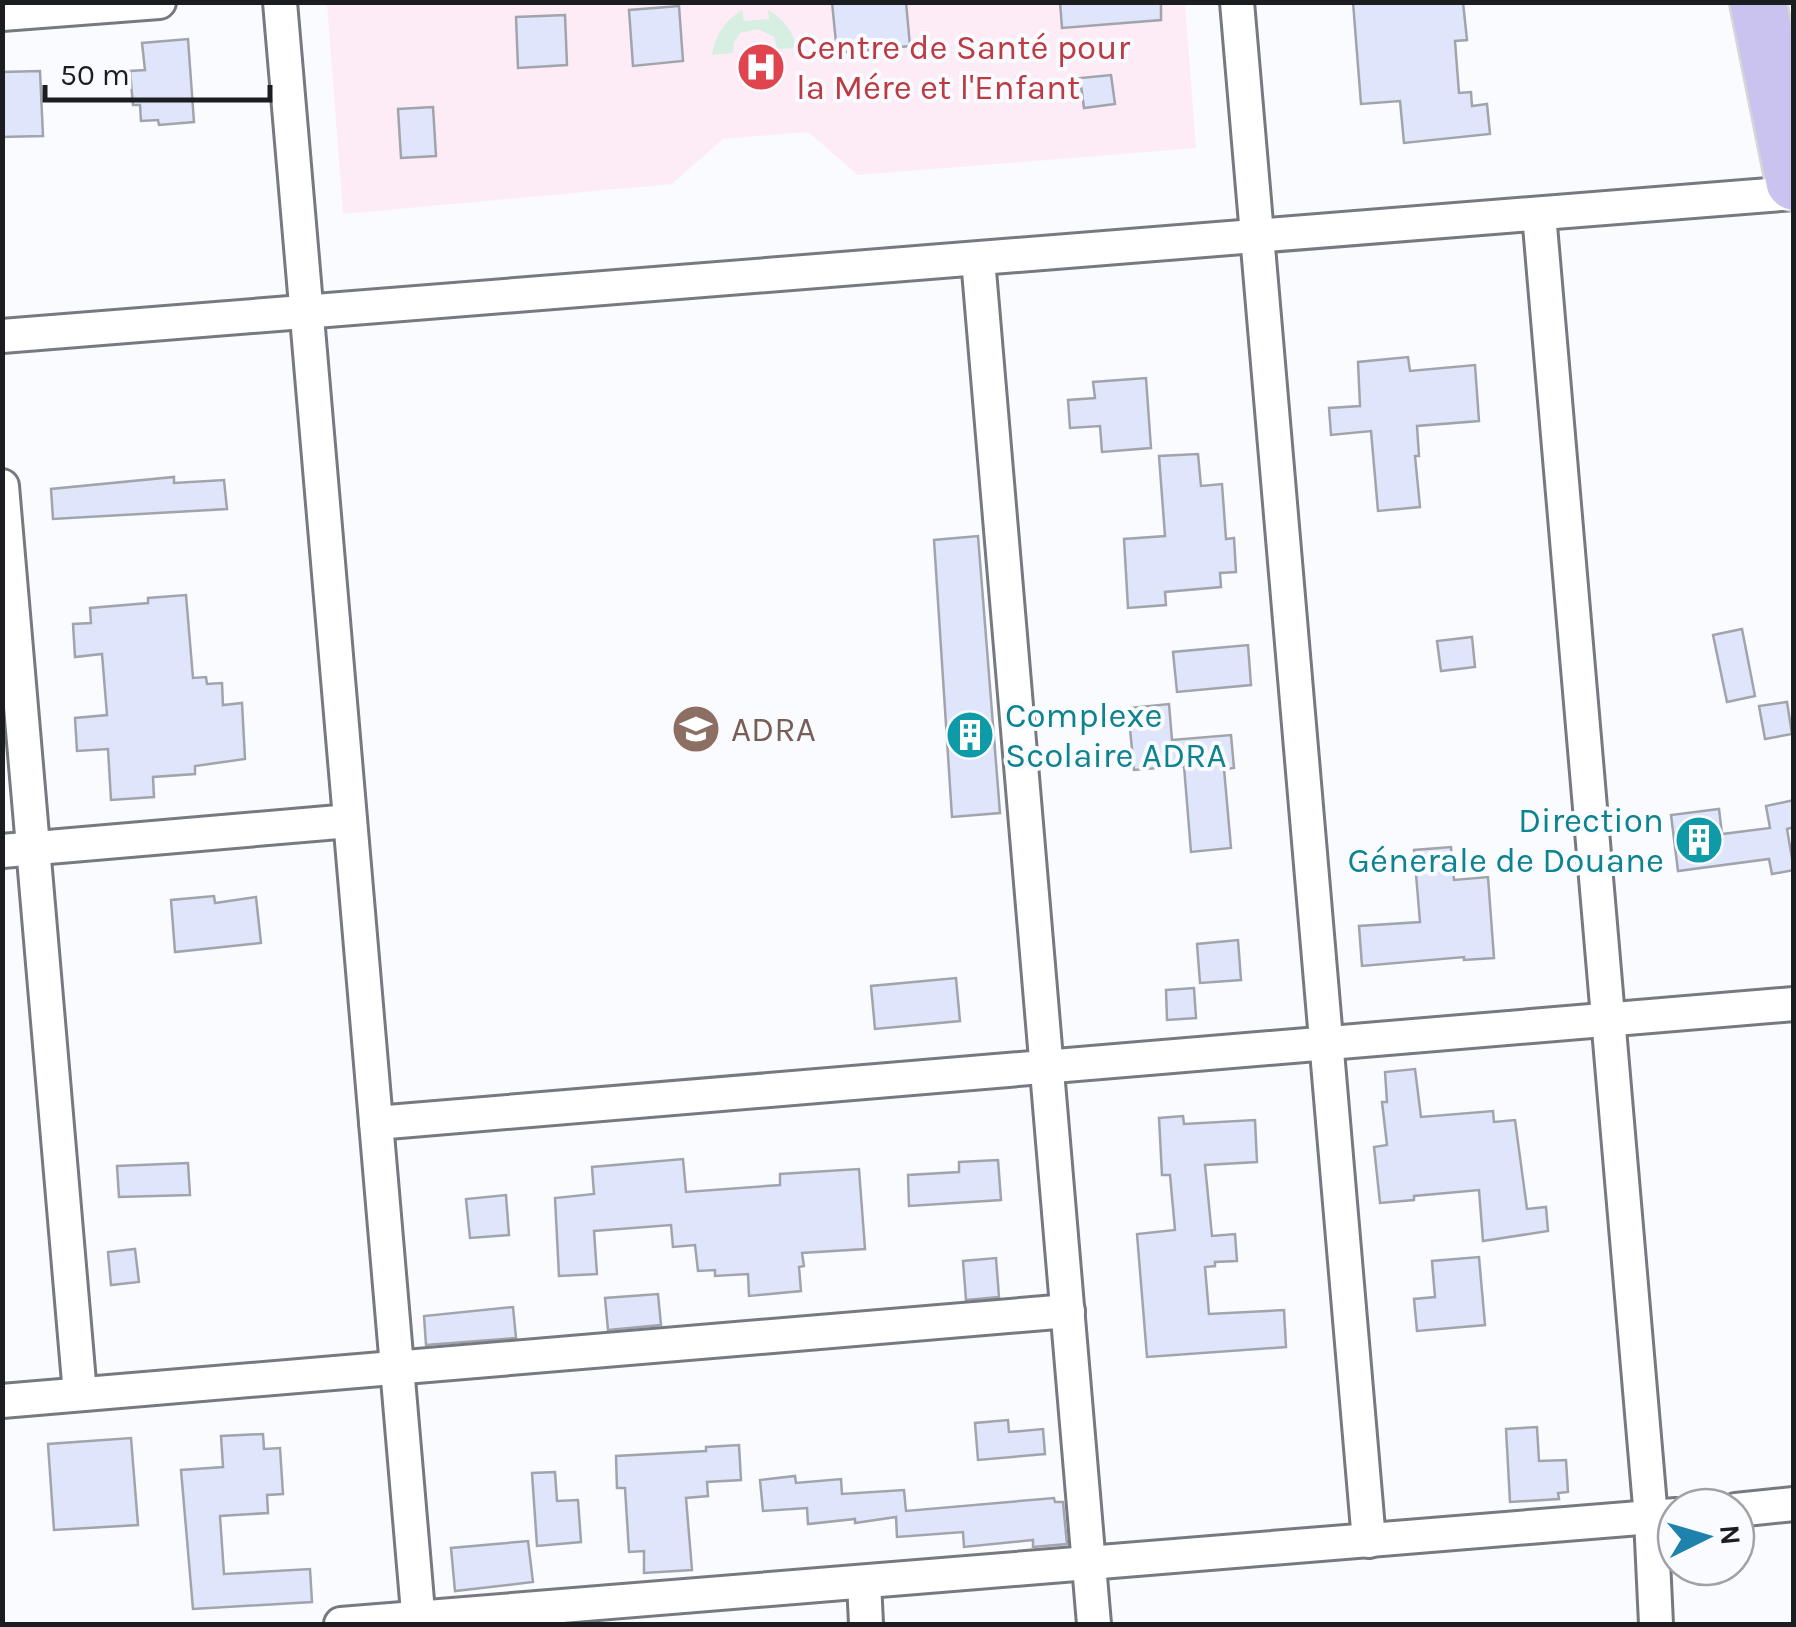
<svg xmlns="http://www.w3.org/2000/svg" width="1796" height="1627" viewBox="0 0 1796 1627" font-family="Karla,sans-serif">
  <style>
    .medical { fill: #fdecf6 }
    .green { fill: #d7efe2 }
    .building { fill: #dfe5fa; stroke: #a2a4ac; stroke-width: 2.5 }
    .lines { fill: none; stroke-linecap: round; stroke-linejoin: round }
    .street-casing { stroke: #777980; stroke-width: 38 }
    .highway-casing { stroke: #d6d6d7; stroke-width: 60 }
    .street { stroke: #fff; stroke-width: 32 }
    .highway { stroke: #cac3f0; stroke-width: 55 }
    .labels { text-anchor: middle; stroke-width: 8; stroke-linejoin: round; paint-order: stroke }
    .health-label { font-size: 35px; fill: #be3a42; stroke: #fafbff; text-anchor: start }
    .culture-label { font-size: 35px; fill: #0d838f; stroke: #fafbff; text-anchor: start }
    .education-label { font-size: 35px; fill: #785e54; stroke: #fafbff; text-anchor: start }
  </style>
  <rect width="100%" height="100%" fill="#fafbff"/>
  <path class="medical" d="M327,3H1185L1196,148L858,175L808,132L723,139L672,184L343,214Z"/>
  <path class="green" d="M742,10L744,21L769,19L768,10C784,20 792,29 797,48L777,49L774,37L758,29L740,33L734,43L733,53L712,55C715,34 725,21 742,10Z"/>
  <g class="building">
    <path d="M832,2H906L910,46L837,53Z"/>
    <path d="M1060,2H1161V20L1062,28Z"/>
    <path d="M1353,2H1463L1467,40L1455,41L1459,93L1471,92L1472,106L1487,104L1490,134L1404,143L1400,101L1361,104Z"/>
    <path d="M679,6L683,61L633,66L629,10Z"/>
    <path d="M565,15L567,65L518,68L516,17Z"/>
    <path d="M188,39L194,122L159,125L158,120L141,121L140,105H133L130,71L145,70L142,43Z"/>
    <path d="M40,71L43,136L2,137V72Z"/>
    <path d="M1111,75L1115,104L1084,108L1080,78Z"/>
    <path d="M433,107L436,156L401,158L398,109Z"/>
    <path d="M1408,357L1410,371L1475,365L1479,421L1417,426L1419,456H1415L1420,507L1378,511L1371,431L1331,435L1329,408L1360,406L1358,362Z"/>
    <path d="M1146,378L1151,448L1102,452L1100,426L1070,428L1068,400L1095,398L1093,382Z"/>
    <path d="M1198,454L1201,486L1222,484L1226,539L1234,538L1236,572L1220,573L1221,587L1165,592L1166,605L1128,608L1124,539L1165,536L1159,456Z"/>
    <path d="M174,477V483L224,480L227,509L53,519L51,489Z"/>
    <path d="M978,536L1000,813L952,817L934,540Z"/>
    <path d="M186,595L193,678L206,677L207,684L222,683L223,705L242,703L245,759L195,766V774L153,777L154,797L111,800L108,749L77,751L75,718L107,715L102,654L75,657L73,624L91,623L90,608L148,603V598Z"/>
    <path d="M1742,629L1755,696L1727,702L1713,635Z"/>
    <path d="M1472,637L1475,667L1441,671L1437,641Z"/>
    <path d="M1248,645L1251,685L1177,692L1173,652Z"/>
    <path d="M1787,702L1792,734L1765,739L1759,706Z"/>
    <path d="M1169,704L1172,740L1231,735L1234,768L1224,769L1231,848L1191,852L1184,766L1134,770L1128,708Z"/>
    <path d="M1794,800V827L1787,829L1794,870L1772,874L1769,859L1678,871L1671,815L1719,809L1722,834L1770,828L1766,806Z"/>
    <path d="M1451,847L1454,880L1488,877L1494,958L1464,960V957L1362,966L1359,926L1420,922L1414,850Z"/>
    <path d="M214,896L215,903L256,897L261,943L175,952L171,900Z"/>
    <path d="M1238,940L1241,980L1200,983L1197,944Z"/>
    <path d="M956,978L960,1021L875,1029L871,986Z"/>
    <path d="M1194,988L1196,1018L1167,1020L1166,990Z"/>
    <path d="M1415,1069L1421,1117L1493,1111L1494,1122L1515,1120L1527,1209L1546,1207L1548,1231L1483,1241L1479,1190L1414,1196V1200L1380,1203L1374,1147L1387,1145L1382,1102H1387L1385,1072Z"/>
    <path d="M1183,1116L1184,1124L1255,1120L1257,1162L1205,1165L1212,1236L1235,1234L1237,1261L1215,1262V1266L1205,1267L1209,1314L1284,1310L1286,1347L1147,1357L1137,1234L1175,1230L1170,1175H1162L1159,1118Z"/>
    <path d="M683,1159L686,1192L780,1185V1174L859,1169L865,1249L802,1253L804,1266L799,1267L801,1291L749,1296L748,1274L715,1276V1270L698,1271L695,1245L673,1247L671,1225L594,1231L597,1274L559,1276L555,1198L594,1194L592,1167Z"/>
    <path d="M998,1160L1001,1200L909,1206L908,1175L959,1172V1162Z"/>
    <path d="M188,1163L190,1195L119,1197L117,1166Z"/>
    <path d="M506,1195L509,1235L470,1238L466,1199Z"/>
    <path d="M135,1249L139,1282L111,1285L108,1252Z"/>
    <path d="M1479,1257L1485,1325L1417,1331L1414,1299L1435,1297L1432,1261Z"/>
    <path d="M996,1258L999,1297L966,1300L963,1261Z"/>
    <path d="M658,1294L661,1325L608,1330L605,1298Z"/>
    <path d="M513,1307L516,1338L426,1345L424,1316Z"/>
    <path d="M1008,1420L1009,1432L1043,1429L1045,1454L978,1460L975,1423Z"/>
    <path d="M1537,1427L1539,1461L1566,1460L1568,1492L1558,1493L1559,1499L1510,1502L1506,1429Z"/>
    <path d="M263,1434L264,1449L280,1448L283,1494L267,1495L268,1513L220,1516L224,1574L310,1569L312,1602L193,1609L181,1470L223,1467L221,1436Z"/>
    <path d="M131,1438L138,1525L54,1530L48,1444Z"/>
    <path d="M739,1445L741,1480L707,1482L708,1496L686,1498L692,1570L644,1573V1551L629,1552L625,1488H617L616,1456L706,1451V1447Z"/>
    <path d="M555,1472L557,1501L578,1500L581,1542L537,1546L532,1473Z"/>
    <path d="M795,1476L796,1483L841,1479L842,1494L904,1490L906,1511L1054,1498L1055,1502H1063L1067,1544L1033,1547V1540L964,1547L963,1532L897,1537L896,1517L855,1523V1519L808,1524L807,1508L763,1511L760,1480Z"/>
    <path d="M528,1541L533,1582L455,1591L451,1548Z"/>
  </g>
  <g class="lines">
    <g class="street-casing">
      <g id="street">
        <path d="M280,2L419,1624"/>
        <path d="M1237,2L1369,1541"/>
        <path d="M2,14L159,2"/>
        <path d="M1539,214L1651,1518L1656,1624"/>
        <path d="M978,259L1094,1624"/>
        <path d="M2,336L1794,193"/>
        <path d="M2,486L80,1394"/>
        <path d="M2,851L350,821"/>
        <path d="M376,1123L1794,1004"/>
        <path d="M2,1401L1068,1311"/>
        <path d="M1736,1510L1794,1504"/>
        <path d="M864,1582L866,1624"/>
        <path d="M341,1624L1676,1515"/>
      </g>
    </g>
    <g class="highway-casing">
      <path id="highway" d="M1758,2L1794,182"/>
    </g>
    <use href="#street" class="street"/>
    <use href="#highway" class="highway"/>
  </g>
  <defs>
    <g id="hospital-disc" transform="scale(2.5)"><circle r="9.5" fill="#e0444e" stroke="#fafbff"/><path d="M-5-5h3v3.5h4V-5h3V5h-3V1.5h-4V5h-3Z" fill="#fff"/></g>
    <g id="school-disc" transform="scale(2.5)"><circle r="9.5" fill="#8d6e63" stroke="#fafbff"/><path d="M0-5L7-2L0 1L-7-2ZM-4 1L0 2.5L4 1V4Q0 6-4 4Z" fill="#fff"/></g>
    <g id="building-disc" transform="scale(2.5)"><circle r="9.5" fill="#0f9aa8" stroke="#fafbff"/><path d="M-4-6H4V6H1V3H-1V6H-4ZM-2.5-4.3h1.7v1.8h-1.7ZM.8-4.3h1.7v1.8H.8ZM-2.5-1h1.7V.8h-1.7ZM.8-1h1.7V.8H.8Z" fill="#fff"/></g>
  </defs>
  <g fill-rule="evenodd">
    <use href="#hospital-disc" x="761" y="67"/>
    <use href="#school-disc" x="696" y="729"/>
    <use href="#building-disc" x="970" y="735"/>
    <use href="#building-disc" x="1699" y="840"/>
  </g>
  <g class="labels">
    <g class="health-label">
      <text x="796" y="59">Centre de Santé pour<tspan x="796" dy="40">la Mére et l'Enfant</tspan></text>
    </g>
    <g class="culture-label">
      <text x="1005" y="727">Complexe<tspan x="1005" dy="40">Scolaire ADRA</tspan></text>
      <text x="1664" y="832" text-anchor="end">Direction<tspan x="1664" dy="40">Génerale de Douane</tspan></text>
    </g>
    <g class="education-label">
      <text x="731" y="741">ADRA</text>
    </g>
  </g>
  <rect width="1796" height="1627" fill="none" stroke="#1c1d20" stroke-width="10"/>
  <g transform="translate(1706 1537) rotate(85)"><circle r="48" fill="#fafbff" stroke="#a1a2a6" stroke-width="2.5"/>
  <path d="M0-8L18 38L0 25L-18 38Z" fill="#1e82ad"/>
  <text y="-15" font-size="28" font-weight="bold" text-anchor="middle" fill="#1c1d20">N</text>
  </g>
  <path d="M45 85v15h225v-15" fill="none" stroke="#1c1d20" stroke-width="5"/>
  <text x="60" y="85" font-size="30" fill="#1c1d20" stroke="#fafbff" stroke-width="8" paint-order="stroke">50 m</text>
</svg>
